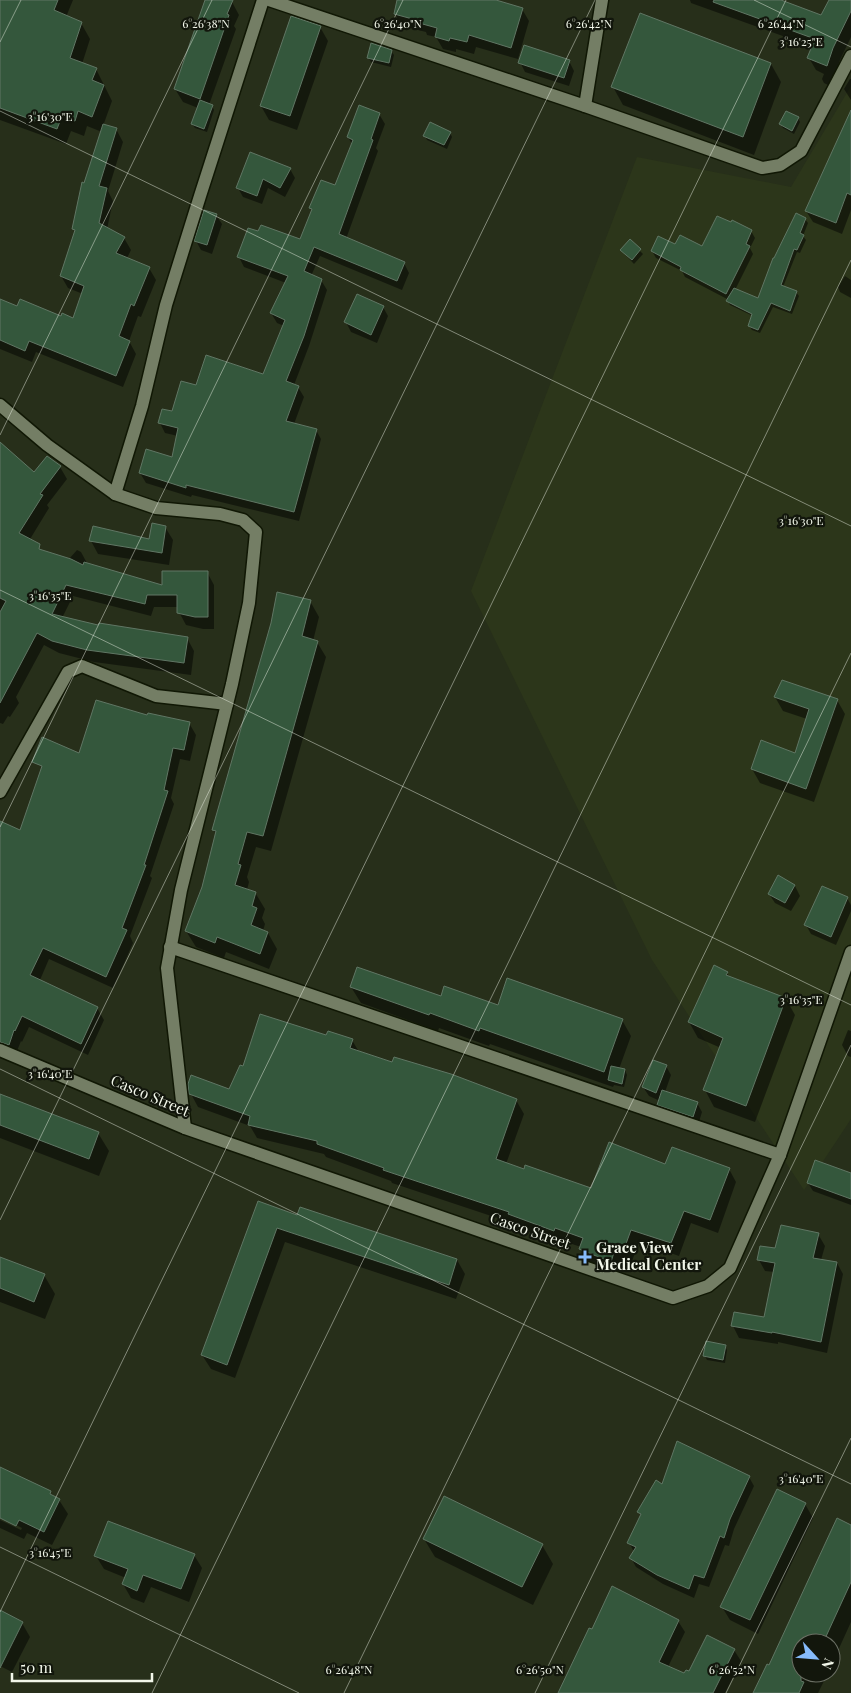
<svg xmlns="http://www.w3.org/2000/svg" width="851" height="1693" viewBox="0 0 851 1693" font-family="'Playfair Display',serif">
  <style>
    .built { fill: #2c361a }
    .shadow { fill: #0007 }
    .building { fill: #34573c; stroke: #607664 }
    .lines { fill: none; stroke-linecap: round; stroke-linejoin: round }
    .minor-casing { stroke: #101704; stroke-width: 15 }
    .minor { stroke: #747e65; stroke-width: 12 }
    .ticks { fill: none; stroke: #f2f7ea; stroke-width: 1; stroke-opacity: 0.45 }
    .poi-dot { fill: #86bbfb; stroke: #12160c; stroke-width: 2 }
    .labels { text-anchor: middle; stroke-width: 4.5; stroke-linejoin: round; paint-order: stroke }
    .street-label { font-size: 15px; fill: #f2f7ea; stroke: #12160c }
    .poi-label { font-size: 15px; font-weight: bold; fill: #f2f7ea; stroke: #12160c; text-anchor: start }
    .ticks-label { font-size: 12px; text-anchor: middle; fill: #f2f7ea; stroke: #12160c; stroke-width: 4.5; stroke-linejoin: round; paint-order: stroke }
  </style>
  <rect width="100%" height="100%" fill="#272f1a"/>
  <path class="built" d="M851,86V1119L804,1190L652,960L471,591L637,157L791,187Z"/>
  <g class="shadow">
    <path d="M0,0H73L66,17L81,23L90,39L82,64L96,69L112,101L103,126L116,129L123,142L108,191L113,201L107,229L124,238L131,250L127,258L149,268L156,280L141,317L138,316L129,341L136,354L123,387L36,352L32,362L0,349V302L62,318L74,319L83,294L68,288L61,276L75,233L73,228L85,184L102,132L87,126L84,136L71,131L66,144L0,120Z"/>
    <path d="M206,0H226L232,2L239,15L234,26L236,29L209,105L212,106L214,110L207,132L195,128L192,124L198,108L183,102L175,89Z"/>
    <path d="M399,0H492L522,9L529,21L518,59L476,47L474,54L456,49V52L443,49L436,37L427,35L426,32L402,26L395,14Z"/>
    <path d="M690,0H777L822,16L830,0H851V37L840,60L830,86L824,83L822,79L824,74L816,70L809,58L813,47L691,3Z"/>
    <path d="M320,27L328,41L297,130L269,120L261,106Z"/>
    <path d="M391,51L394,55L391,67L371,62L368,57Z"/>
    <path d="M569,61L574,71L569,86L525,72L520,62Z"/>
    <path d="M771,64L781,82L754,155L623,105L613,87Z"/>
    <path d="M850,79H851V100L844,89Z"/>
    <path d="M379,114L385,124L376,148L378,151L346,239L404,263L409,273L402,290L320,256L311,276L321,280L327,290L309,346L294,385L298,387L304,397L294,424L316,430L321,439L299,521L192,495L191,497L146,483L140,473L173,459L178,436L165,433L160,423L173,413L197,387L264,375L284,326L277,323L271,313L286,283L244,267L239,257L301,241L313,212L311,208L336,187L352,144L348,137Z"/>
    <path d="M851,114V210L842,234L813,222L806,211Z"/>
    <path d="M798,118L800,122L794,134L783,128L780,124Z"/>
    <path d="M450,133L452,137L447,149L427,140L425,135Z"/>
    <path d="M290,169L295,178L285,197L268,188L262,204L243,197L238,188Z"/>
    <path d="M216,215L222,224L212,254L201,250L196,241Z"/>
    <path d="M805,219L808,223L803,236L806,240L800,253L797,252L783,287L796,292L799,296L792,314L773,307L760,333L752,330L749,326L753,316L730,305L728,301L729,300L685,277L682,271L656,258L652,251L676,246L703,248L751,231L755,238L750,248L753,254L735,290L759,300Z"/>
    <path d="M630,241L643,254L634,264L621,250Z"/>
    <path d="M845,276L851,280V298L840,292L838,287Z"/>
    <path d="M383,307L388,316L377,343L351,332L346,322Z"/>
    <path d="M0,444L35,474L60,467L67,479L47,505L49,508L24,549L0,528Z"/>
    <path d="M165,527L173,540L169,565L98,554L91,541H150Z"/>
    <path d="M77,550L81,552L88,565L163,586L207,572L214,585V629H203L186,625L179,612V607H154L151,616L73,596L62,618L99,627L187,638L194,651L191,675L94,662L59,653L44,645L16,697L19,703L10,717L8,716L3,724L0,723V558L69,559Z"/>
    <path d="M310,601L319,617L313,641L317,642L326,657L271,851L256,847L247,877L249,882L247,890L256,894L265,909L262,918L265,924L263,931L268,933L277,949L269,969L226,952L224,958L196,947L186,931L203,888L217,835L213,830Z"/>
    <path d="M775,697L837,700L845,714L814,802L760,783L752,769L795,755L807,719L783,711Z"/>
    <path d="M148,717L189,723L196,735L190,761L180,759L171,798L174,804L150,876L152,878L130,936L133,943L113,988L49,959L40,980L97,1008L104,1020L88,1055L29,1027L22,1042L21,1041L15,1056L0,1051V830L21,831L72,776Z"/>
    <path d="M778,877L795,886L800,896L791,911L775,903L769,894Z"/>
    <path d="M847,898L851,905V911L836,945L811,934L806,925Z"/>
    <path d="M727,973L730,978L786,999L795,1015L755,1122L714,1107L705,1090L721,1048L698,1038L689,1022Z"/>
    <path d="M351,987L441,998L498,1007L622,1020L631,1036L619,1069L625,1070L627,1075L624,1087L614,1085L613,1087L490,1044L489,1046L439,1028L438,1031L361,1003Z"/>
    <path d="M848,1030L851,1031V1057L848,1056L842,1045Z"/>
    <path d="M327,1037L352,1040L359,1052L516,1100L524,1114L506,1164L592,1190L666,1165L729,1169L736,1182L718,1233L691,1223L679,1256L639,1242L631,1264L623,1261L618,1275L588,1262L581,1249V1247L563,1241L562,1243L517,1228L515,1224L392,1183L391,1181L326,1157L324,1154L257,1138L250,1126L198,1107L191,1094L230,1091L244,1068Z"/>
    <path d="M666,1066L671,1075L665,1092L697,1103L702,1112L698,1125L664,1114L658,1104L660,1101L649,1096L643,1087Z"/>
    <path d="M0,1095L98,1133L109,1151L99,1176L0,1138Z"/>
    <path d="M851,1174V1205L813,1191L808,1183Z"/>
    <path d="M259,1202L298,1217L457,1260L465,1274L456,1299L285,1242L235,1378L211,1369L202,1355Z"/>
    <path d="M818,1234L825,1246L821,1260L837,1263L843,1274L827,1353L778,1342V1344L739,1338L733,1326L765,1319L775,1272L765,1271L759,1260L776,1249Z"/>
    <path d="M0,1258L44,1275L55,1294L45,1319L0,1302Z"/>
    <path d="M725,1346L727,1350L725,1363L707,1360L705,1356Z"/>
    <path d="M0,1468L50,1492L52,1496L59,1500L68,1514L52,1545L27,1533L24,1539L0,1528V1520L21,1530L22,1528L0,1517Z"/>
    <path d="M749,1477L754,1486L734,1529L729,1546L725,1545L709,1587L699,1584L694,1598L663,1584L636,1567L631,1558L634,1552L629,1542L641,1517L639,1512Z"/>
    <path d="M444,1497L542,1545L553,1564L533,1605L435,1557L424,1539Z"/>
    <path d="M805,1504L813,1518L758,1634L730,1620L722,1607Z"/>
    <path d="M851,1526V1622L831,1666V1643H801V1673H828L818,1693H755Z"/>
    <path d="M194,1555L202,1568L189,1602L151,1587L144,1603L131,1598L123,1584L126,1578L104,1569L96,1556Z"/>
    <path d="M0,1612L22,1623L30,1637L12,1672L0,1666Z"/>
    <path d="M678,1621L685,1632L668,1667L685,1675L734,1650L741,1661L725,1693H560Z"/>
  </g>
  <g class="building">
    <path d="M0,0H58L54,10L82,22L70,58L97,68L92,80L104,85L92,117L78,111L75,121L62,116L57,129L0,108Z"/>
    <path d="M205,0H233L227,14L229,15L200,99L174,89Z"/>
    <path d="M397,0H496L523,8L511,48L469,35L467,42L450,38L449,41L435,37L437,28L419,23L420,21L394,14Z"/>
    <path d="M714,0H781L821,15L829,0H851V11L833,48L827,66L807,58L815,39L713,2Z"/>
    <path d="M640,13L771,63L743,137L611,87Z"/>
    <path d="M291,16L321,26L290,116L260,106Z"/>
    <path d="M371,43L392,50L389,63L367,58Z"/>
    <path d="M524,45L570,60L564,78L518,63Z"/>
    <path d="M200,100L213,105L204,129L191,124Z"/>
    <path d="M359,105L380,113L371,139L373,140L339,234L405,262L397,281L314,247L304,271L322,279L304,336L286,381L299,386L286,421L317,429L294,512L186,485V488L139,473L146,449L172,457L178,428L158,423L162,409L172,411L181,381L196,385L206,355L263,374L285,320L270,313L288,276L237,257L248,228L258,231L261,225L300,239L312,209L309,208L321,180L335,185L353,140L347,137Z"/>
    <path d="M851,110V195L847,193L836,223L805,211Z"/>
    <path d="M786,111L799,117L792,131L779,124Z"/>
    <path d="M430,122L451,132L444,145L423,136Z"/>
    <path d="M103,124L117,128L99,186L107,188L99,223L125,237L116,253L150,267L134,306L131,304L119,336L130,341L116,376L29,341L25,351L0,340V299L17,306L20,299L61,316L62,313L73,318L84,286L60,276L75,230L72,229L82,182L84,183Z"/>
    <path d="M250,152L291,168L280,188L263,179L257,196L236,188Z"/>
    <path d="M204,210L217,214L207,245L194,241Z"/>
    <path d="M796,213L806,218L800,233L804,235L797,250L794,249L781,285L797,291L790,311L771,303L758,330L748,326L752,314L726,301L734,288L758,298L773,258H774Z"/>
    <path d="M717,216L731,222L732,220L752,230L746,244L750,246L726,294L680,270L681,267L651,251L658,236L675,244L680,235L702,246Z"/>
    <path d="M630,239L641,249L632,260L620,250Z"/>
    <path d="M357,294L384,306L371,335L344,322Z"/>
    <path d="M0,442L34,472L47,456L61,466L40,494L43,495L19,533L40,544L39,549L71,559L83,565L84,562L162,585V571H208V617H195L177,613V595H147L145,604L66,585L52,614L98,625L99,623L188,637L184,663L87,650L52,641L37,633L0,703V612L6,601L0,598Z"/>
    <path d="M152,523L166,526L162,553L89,541L93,526L149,539Z"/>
    <path d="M277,592L311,600L302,636L318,641L263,836L247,832L238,864L241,865L235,885L256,892L252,906L257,908L251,925L268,932L260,954L217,937L215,943L185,931L202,887L216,831L212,830L271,623Z"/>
    <path d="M782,680L838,699L806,789L751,769L761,740L795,753L809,709L774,697Z"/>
    <path d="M96,700L147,715L148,713L190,722L184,750L173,748L164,790L168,791L144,865H146L122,928L127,930L106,977L43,948L30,975L98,1007L81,1044L22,1016L15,1031L14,1030L9,1045L0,1042V821L20,830L42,766L32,762L42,737L79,753Z"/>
    <path d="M778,875L795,885L785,903L768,894Z"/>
    <path d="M822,886L848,897L831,937L804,925Z"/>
    <path d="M714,965L728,972L726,975L786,998L746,1106L703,1090L723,1038L688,1022Z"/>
    <path d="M357,967L441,996L444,986L498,1005L507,978L623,1019L604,1072L480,1028L479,1031L430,1013L429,1015L350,987Z"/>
    <path d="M260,1014L326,1035L328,1031L353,1039L350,1048L392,1062L394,1057L451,1074L517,1099L496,1159L524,1169L525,1165L591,1188L609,1142L665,1164L672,1147L730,1168L710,1220L684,1211L671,1243L631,1230L623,1252L615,1249L611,1262L579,1249L583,1238L555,1228L554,1231L508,1214L509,1212L383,1170L384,1168L317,1144V1141L248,1125L250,1116L189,1094L188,1084L191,1075L229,1089L240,1065L243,1066Z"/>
    <path d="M653,1060L667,1065L656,1093L642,1087Z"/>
    <path d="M611,1066L625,1069L622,1084L608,1080Z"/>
    <path d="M662,1090L698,1102L693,1117L657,1105Z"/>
    <path d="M0,1094L99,1132L89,1159L0,1125Z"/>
    <path d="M815,1160L851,1173V1199L807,1183Z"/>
    <path d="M258,1201L297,1215L300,1207L457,1259L449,1285L277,1228L227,1365L201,1355Z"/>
    <path d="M781,1225L819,1233L813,1258L837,1262L821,1342L772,1332V1333L731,1326L734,1312L764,1317L775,1263L757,1260L760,1246L775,1248Z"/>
    <path d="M0,1257L45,1274L34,1302L0,1288Z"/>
    <path d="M706,1341L726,1345L723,1360L703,1356Z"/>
    <path d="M677,1441L750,1476L730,1519L724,1538L720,1536L704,1578L694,1575L689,1589L657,1575L629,1558L636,1547L627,1543L641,1514L637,1512L656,1480L662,1484Z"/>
    <path d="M0,1467L51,1491L50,1494L60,1499L44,1532L19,1520L16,1526L0,1518Z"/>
    <path d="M777,1489L806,1503L750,1620L720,1607Z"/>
    <path d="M444,1496L543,1544L522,1587L423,1539Z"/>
    <path d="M837,1518L851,1525V1582L823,1643H801V1681L804,1682L799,1693H753L767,1664L769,1665Z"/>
    <path d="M108,1521L195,1554L181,1589L143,1575L137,1591L122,1584L128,1569L94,1556Z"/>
    <path d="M612,1586L679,1620L659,1662L684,1673L686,1670L689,1671L707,1635L735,1649L713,1693H558L589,1628L592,1629Z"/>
    <path d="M0,1610L23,1622L0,1668Z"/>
  </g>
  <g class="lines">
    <g class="minor-casing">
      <g id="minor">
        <path d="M269,0L585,106L762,168L780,165L801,151L851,56"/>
        <path d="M585,106L602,0"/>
        <path d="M0,405L47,445L115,494L156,508L220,514L243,520L256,532L249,603L232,684L181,890L167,968L185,1128"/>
        <path d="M115,494L142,406L166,305L200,196L263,0"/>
        <path d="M0,792L68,672L82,666L156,696L227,704"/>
        <path d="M170,947L780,1155"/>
        <path d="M0,1050L185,1128L673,1298L708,1286L730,1268L780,1155L851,952"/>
      </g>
    </g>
    <use href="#minor" class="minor"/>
  </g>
  <path class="ticks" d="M754,0L851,47M0,42L21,0M0,111L851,526M0,435L212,0M0,590L851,1005M0,827L403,0M0,1069L851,1484M0,1220L595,0M0,1547L299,1693M0,1612L786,0M152,1693L851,260M344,1693L851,653M535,1693L851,1045M726,1693L851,1438"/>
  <path class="poi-dot" d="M582.5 1249.5h5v5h5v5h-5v5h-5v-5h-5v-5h5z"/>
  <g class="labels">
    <g class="street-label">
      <text transform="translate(150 1096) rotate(23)" y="5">Casco Street</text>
      <text transform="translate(530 1231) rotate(19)" y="5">Casco Street</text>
    </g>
    <g class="poi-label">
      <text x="596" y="1253">Grace View<tspan x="596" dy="17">Medical Center</tspan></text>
    </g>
  </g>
  <g class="ticks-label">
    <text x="206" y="28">6°26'38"N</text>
    <text x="398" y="28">6°26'40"N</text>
    <text x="589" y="28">6°26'42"N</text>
    <text x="781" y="28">6°26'44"N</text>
    <text x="801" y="46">3°16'25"E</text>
    <text x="50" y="121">3°16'30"E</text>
    <text x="801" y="525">3°16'30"E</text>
    <text x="50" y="600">3°16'35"E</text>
    <text x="801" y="1004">3°16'35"E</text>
    <text x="50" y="1078">3°16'40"E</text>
    <text x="801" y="1483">3°16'40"E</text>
    <text x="50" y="1557">3°16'45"E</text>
    <text x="349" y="1674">6°26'48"N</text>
    <text x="540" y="1674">6°26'50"N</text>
    <text x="732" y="1674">6°26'52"N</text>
  </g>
  <g transform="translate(816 1658) rotate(116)"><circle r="24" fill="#12160c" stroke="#6c7065"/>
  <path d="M0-4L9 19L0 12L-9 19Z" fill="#86bbfb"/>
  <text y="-8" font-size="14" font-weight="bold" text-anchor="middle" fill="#f2f7ea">N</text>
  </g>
  <path d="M12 1673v8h140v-8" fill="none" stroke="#f2f7ea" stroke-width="2.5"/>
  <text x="20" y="1673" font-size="15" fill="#f2f7ea" stroke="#12160c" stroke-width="4" paint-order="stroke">50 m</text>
</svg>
